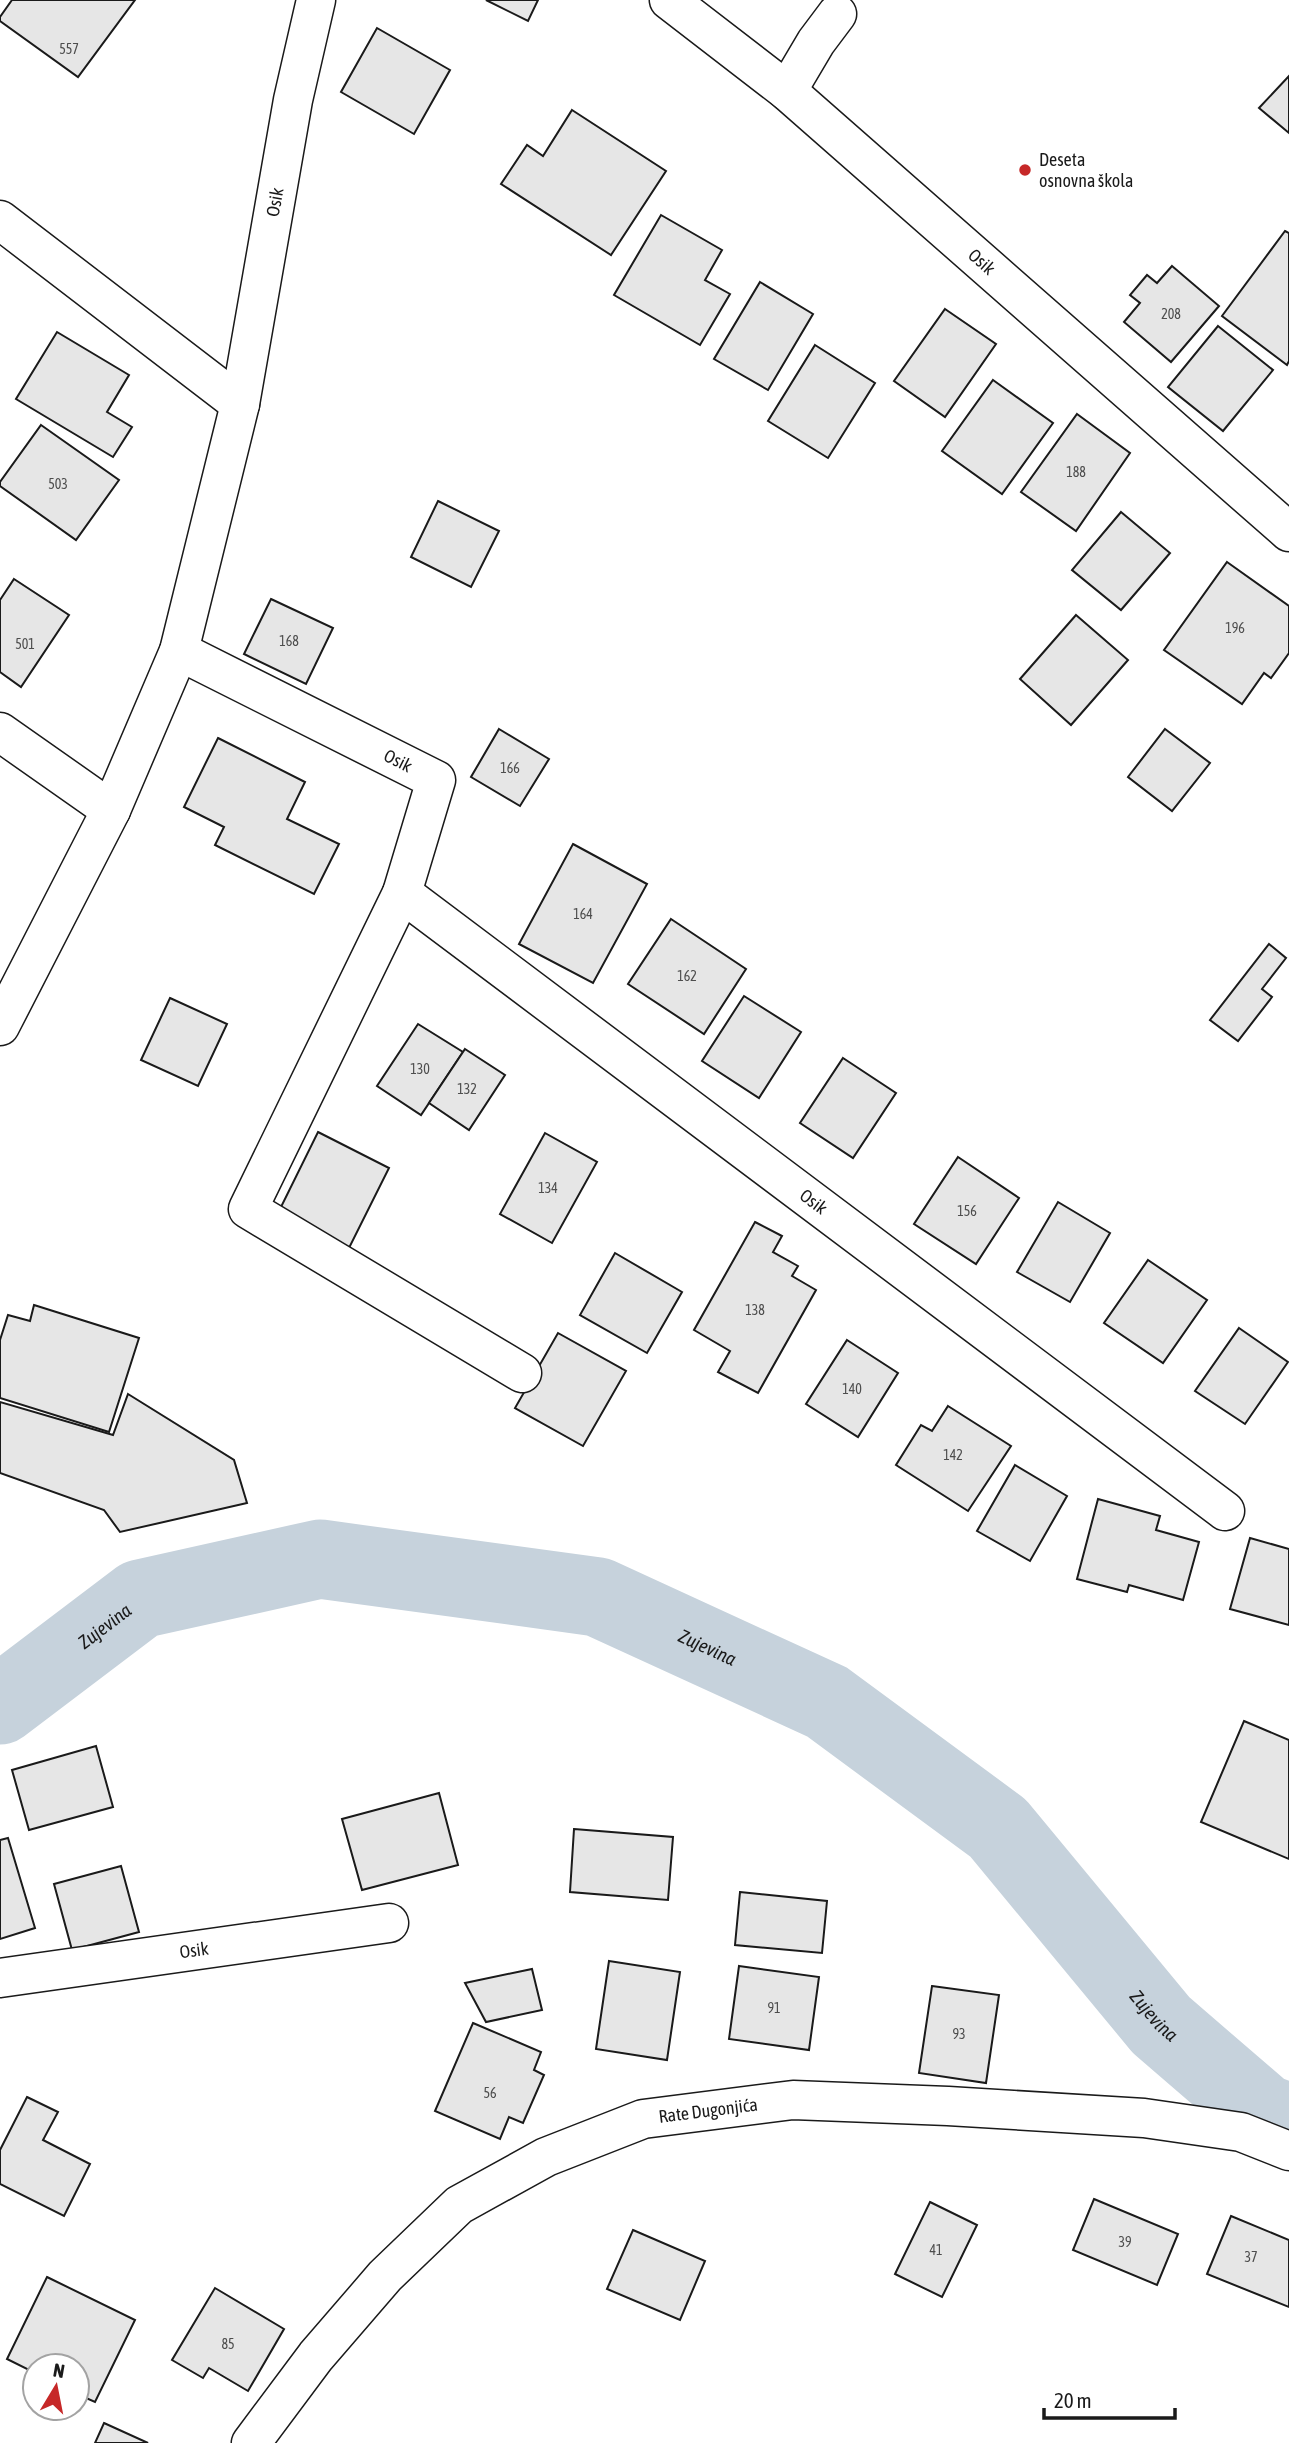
<svg xmlns="http://www.w3.org/2000/svg" width="1289" height="2443" viewBox="0 0 1289 2443" font-family="'Asap Condensed',sans-serif">
  <style>
    .lines { fill: none; stroke-linecap: round; stroke-linejoin: round }
    .river { stroke: #c6d2dc; stroke-width: 79 }
    .building { fill: #e6e6e6; stroke: #1a1a1a; stroke-width: 2 }
    .minor-casing { stroke: #1a1a1a; stroke-width: 41 }
    .major-casing { stroke: #1a1a1a; stroke-width: 41 }
    .minor { stroke: #fff; stroke-width: 38 }
    .major { stroke: #fff; stroke-width: 38 }
    .poi-dot { fill: #c62828; stroke: #fff; stroke-width: 2.5 }
    .labels { text-anchor: middle; stroke-width: 5; stroke-linejoin: round; paint-order: stroke }
    .number-label { font-size: 14px; fill: #4d4d4d }
    .poi-label { font-size: 18px; fill: #1a1a1a; stroke: #fff; text-anchor: start }
    .street-label { font-size: 18px; fill: #1a1a1a; stroke: #fff }
    .water-label { font-size: 19px; font-style: italic; fill: #1a1a1a; stroke: #fff }
  </style>
  <rect width="100%" height="100%" fill="#fff"/>
  <g class="lines">
    <path class="river" id="s1" d="M0,1705L140,1599L320,1559L598,1597L827,1702L998,1828L1161,2025L1263,2113L1289,2123"/>
  </g>
  <g class="building">
    <path d="M12,0H135L78,77L0,21V17Z"/>
    <path d="M486,0H538L528,21Z"/>
    <path d="M377,28L450,70L414,134L341,92Z"/>
    <path d="M1289,76V133L1259,108Z"/>
    <path d="M572,110L666,171L611,255L501,184L527,145L543,156Z"/>
    <path d="M661,215L722,250L705,280L730,294L700,345L614,295Z"/>
    <path d="M1285,231L1289,233V361L1287,365L1222,316Z"/>
    <path d="M1172,266L1219,306L1171,362L1124,322L1140,303L1130,295L1147,275L1157,283Z"/>
    <path d="M760,282L813,314L768,390L714,359Z"/>
    <path d="M945,309L996,344L945,417L894,381Z"/>
    <path d="M1218,326L1273,370L1223,431L1168,387Z"/>
    <path d="M57,332L129,375L107,412L132,427L113,457L16,399Z"/>
    <path d="M815,345L875,383L828,458L768,421Z"/>
    <path d="M993,380L1053,423L1002,494L942,451Z"/>
    <path d="M1077,414L1130,453L1076,531L1021,492Z"/>
    <path d="M41,425L119,480L76,540L0,486V482Z"/>
    <path d="M438,501L499,531L471,587L411,557Z"/>
    <path d="M1121,512L1170,553L1121,610L1072,570Z"/>
    <path d="M1227,562L1289,606V653L1271,678L1264,673L1242,704L1164,650Z"/>
    <path d="M14,579L69,615L21,687L0,672V600Z"/>
    <path d="M271,599L333,628L306,684L244,654Z"/>
    <path d="M1076,615L1128,660L1071,725L1020,679Z"/>
    <path d="M499,729L549,759L520,806L471,777Z"/>
    <path d="M1165,729L1210,763L1172,811L1128,777Z"/>
    <path d="M218,738L305,782L287,819L339,844L314,894L215,845L224,827L184,807Z"/>
    <path d="M573,844L647,884L593,983L519,944Z"/>
    <path d="M671,919L746,969L704,1034L628,984Z"/>
    <path d="M1269,944L1286,958L1262,989L1272,997L1238,1041L1210,1020Z"/>
    <path d="M744,996L801,1032L759,1098L702,1061Z"/>
    <path d="M170,998L227,1024L198,1086L141,1060Z"/>
    <path d="M418,1024L463,1052L421,1115L377,1086Z"/>
    <path d="M465,1049L505,1075L469,1130L429,1103Z"/>
    <path d="M843,1058L896,1093L853,1158L800,1123Z"/>
    <path d="M318,1132L389,1168L349,1248L278,1213Z"/>
    <path d="M545,1133L597,1162L552,1243L500,1214Z"/>
    <path d="M958,1157L1019,1198L976,1264L914,1224Z"/>
    <path d="M1058,1202L1110,1233L1070,1302L1017,1272Z"/>
    <path d="M755,1222L782,1236L773,1252L798,1266L792,1276L816,1290L758,1393L718,1372L730,1351L694,1330Z"/>
    <path d="M615,1253L682,1292L647,1353L580,1315Z"/>
    <path d="M1148,1260L1207,1300L1163,1363L1104,1323Z"/>
    <path d="M34,1305L139,1338L109,1432L0,1398V1340L8,1315L30,1321Z"/>
    <path d="M1239,1328L1288,1362L1245,1424L1195,1391Z"/>
    <path d="M558,1333L626,1371L583,1446L515,1408Z"/>
    <path d="M847,1340L898,1373L858,1437L806,1404Z"/>
    <path d="M128,1394L234,1460L247,1503L120,1532L104,1510L0,1473V1402L113,1435Z"/>
    <path d="M948,1406L1011,1446L968,1511L896,1465L921,1425L932,1431Z"/>
    <path d="M1015,1465L1067,1496L1030,1561L977,1531Z"/>
    <path d="M1098,1499L1160,1516L1156,1530L1199,1542L1183,1600L1129,1585L1127,1592L1077,1579Z"/>
    <path d="M1250,1538L1289,1549V1625L1230,1609Z"/>
    <path d="M1244,1721L1289,1740V1859L1201,1822Z"/>
    <path d="M96,1746L113,1807L29,1830L12,1770Z"/>
    <path d="M439,1793L458,1865L362,1890L342,1819Z"/>
    <path d="M574,1829L673,1837L668,1900L570,1892Z"/>
    <path d="M8,1838L35,1928L0,1939V1840Z"/>
    <path d="M121,1866L139,1932L72,1950L54,1884Z"/>
    <path d="M740,1892L827,1901L822,1953L735,1945Z"/>
    <path d="M609,1961L680,1972L667,2060L596,2049Z"/>
    <path d="M739,1966L819,1977L809,2050L729,2039Z"/>
    <path d="M532,1969L542,2010L486,2022L465,1983Z"/>
    <path d="M932,1986L999,1995L986,2083L919,2073Z"/>
    <path d="M473,2023L541,2052L534,2070L544,2075L523,2123L509,2117L500,2139L435,2111Z"/>
    <path d="M27,2097L58,2112L43,2140L90,2164L64,2216L0,2184V2150Z"/>
    <path d="M1094,2199L1178,2234L1157,2285L1073,2250Z"/>
    <path d="M930,2202L977,2225L942,2297L895,2274Z"/>
    <path d="M1231,2216L1289,2240V2307L1207,2274Z"/>
    <path d="M633,2230L705,2261L680,2320L607,2289Z"/>
    <path d="M47,2277L135,2320L95,2402L77,2394V2366H35V2373L7,2359Z"/>
    <path d="M215,2288L284,2329L248,2391L209,2368L203,2378L172,2360Z"/>
    <path d="M104,2423L148,2443H95Z"/>
  </g>
  <g class="lines">
    <g class="minor-casing">
      <g id="minor">
        <path id="s2" d="M669,0L787,91L1289,532"/>
        <path d="M787,91L816,42L837,14"/>
        <path d="M0,220L240,404"/>
        <path id="s3" d="M179,651L436,780L402,893L1225,1511"/>
        <path d="M0,732L111,810"/>
        <path d="M402,893L248,1209L522,1373"/>
        <path id="s4" d="M0,1978L389,1923"/>
        <path id="s5" d="M251,2443L316,2356L385,2276L459,2205L546,2157L643,2119L793,2100L948,2106L1144,2118L1241,2132L1289,2151"/>
      </g>
    </g>
    <g class="major-casing">
      <g id="major">
        <path id="s6" d="M0,1026L111,810L179,651L240,404L293,100L316,0"/>
      </g>
    </g>
    <use href="#minor" class="minor"/>
    <use href="#major" class="major"/>
  </g>
  <circle class="poi-dot" cx="1025" cy="170" r="7"/>
  <g class="labels">
    <g class="number-label">
      <text x="69" y="54">557</text>
      <text x="1171" y="319">208</text>
      <text x="1076" y="477">188</text>
      <text x="58" y="489">503</text>
      <text x="1235" y="633">196</text>
      <text x="289" y="646">168</text>
      <text x="25" y="649">501</text>
      <text x="510" y="773">166</text>
      <text x="583" y="919">164</text>
      <text x="687" y="981">162</text>
      <text x="420" y="1074">130</text>
      <text x="467" y="1094">132</text>
      <text x="548" y="1193">134</text>
      <text x="967" y="1216">156</text>
      <text x="755" y="1315">138</text>
      <text x="852" y="1394">140</text>
      <text x="953" y="1460">142</text>
      <text x="774" y="2013">91</text>
      <text x="959" y="2039">93</text>
      <text x="490" y="2098">56</text>
      <text x="1125" y="2247">39</text>
      <text x="936" y="2255">41</text>
      <text x="1251" y="2262">37</text>
      <text x="228" y="2349">85</text>
    </g>
    <g class="poi-label">
      <text x="1039" y="166">Deseta<tspan x="1039" dy="21">osnovna škola</tspan></text>
    </g>
    <g class="street-label">
      <text dy="6" stroke="none"><textPath href="#s6" startOffset="875">Osik</textPath></text>
      <text dy="6" stroke="none"><textPath href="#s2" startOffset="408">Osik</textPath></text>
      <text dy="6" stroke="none"><textPath href="#s3" startOffset="245">Osik</textPath></text>
      <text dy="6" stroke="none"><textPath href="#s3" startOffset="920">Osik</textPath></text>
      <text dy="6" stroke="none"><textPath href="#s4" startOffset="196">Osik</textPath></text>
      <text dy="6" stroke="none"><textPath href="#s5" startOffset="586">Rate Dugonjića</textPath></text>
    </g>
    <g class="water-label">
      <text dy="7" stroke="none"><textPath href="#s1" startOffset="131">Zujevina</textPath></text>
      <text dy="7" stroke="none"><textPath href="#s1" startOffset="761">Zujevina</textPath></text>
      <text dy="7" stroke="none"><textPath href="#s1" startOffset="1349">Zujevina</textPath></text>
    </g>
  </g>
  <g transform="translate(56 2387) rotate(10)"><circle r="33" fill="#ffffff" stroke="#a3a3a3" stroke-width="2"/>
  <path d="M0-5L12 26L0 18L-12 26Z" fill="#c62828"/>
  <text y="-10" font-size="19" font-weight="bold" text-anchor="middle" fill="#1a1a1a">N</text>
  </g>
  <path d="M1044 2408v10h131v-10" fill="none" stroke="#1a1a1a" stroke-width="3.5"/>
  <text x="1054" y="2408" font-size="21" fill="#1a1a1a" stroke="#ffffff" stroke-width="5" paint-order="stroke">20 m</text>
</svg>
